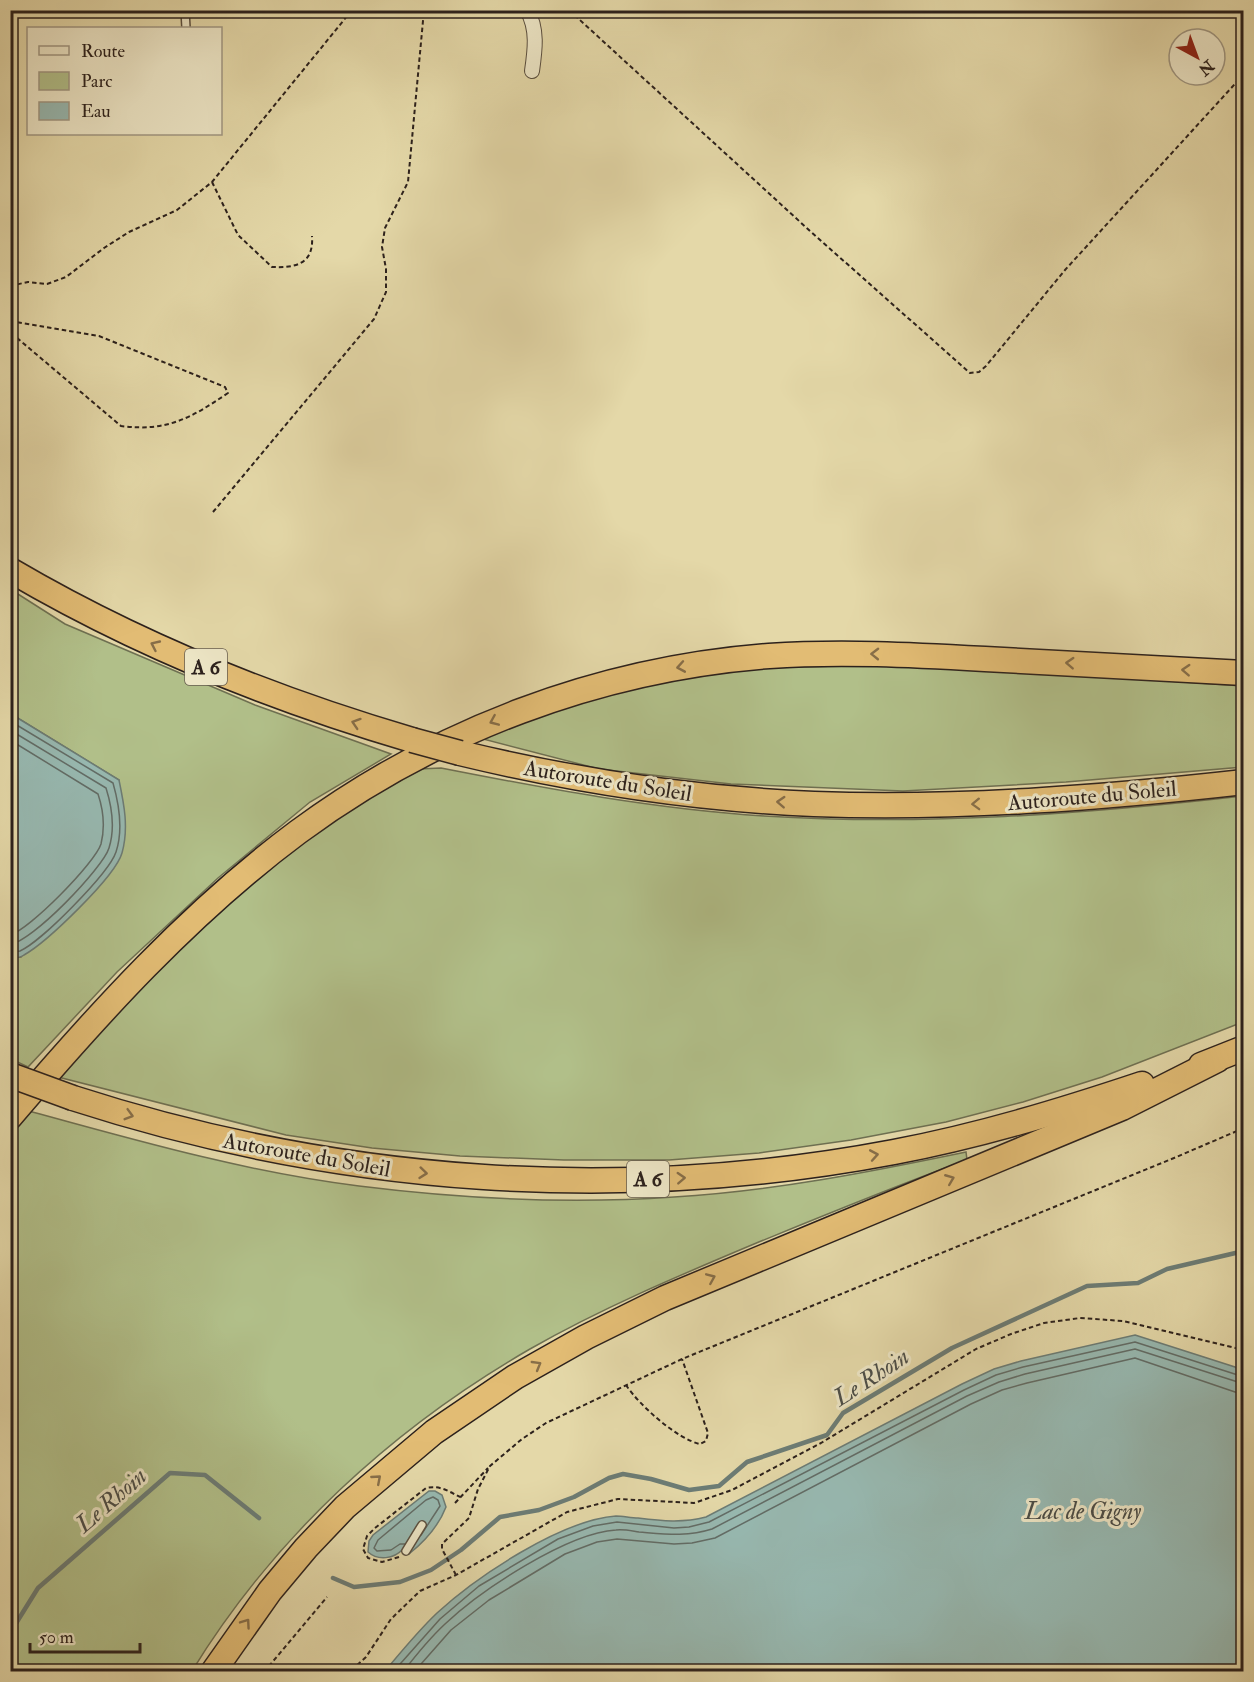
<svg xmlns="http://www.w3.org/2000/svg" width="1254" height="1682" viewBox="0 0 1254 1682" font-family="'IM FELL Double Pica',serif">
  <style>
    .green { fill: #b1bf89; stroke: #6e7052; stroke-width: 1.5 }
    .water { fill: #97b8b0; stroke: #6c7c75; stroke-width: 1.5 }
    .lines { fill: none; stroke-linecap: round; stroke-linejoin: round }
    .shore { stroke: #626c66; stroke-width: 1.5 }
    .stream { stroke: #6c7c75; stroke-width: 4.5 }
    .lane-casing { stroke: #5a4f3f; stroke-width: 10 }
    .street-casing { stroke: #5a4f3f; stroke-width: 16 }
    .highway-casing { stroke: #2c211c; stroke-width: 27 }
    .path { stroke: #2c211c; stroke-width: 2; stroke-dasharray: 4.5 3; stroke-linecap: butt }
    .lane { stroke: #ede6c6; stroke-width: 7 }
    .street { stroke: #ede6c6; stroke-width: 14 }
    .highway { stroke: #e2bc74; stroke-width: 24 }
    .highway-bridge-casing { stroke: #2c211c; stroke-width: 27; stroke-linecap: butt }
    .highway-bridge { stroke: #e2bc74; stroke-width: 24 }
    .oneway { stroke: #876e48 }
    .labels { text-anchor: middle; stroke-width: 6; stroke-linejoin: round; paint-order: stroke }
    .shield { fill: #ede6c6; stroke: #665c4f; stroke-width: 1.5 }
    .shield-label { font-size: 21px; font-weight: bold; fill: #2c211c }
    .street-label { font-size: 22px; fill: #2c211c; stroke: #ede6c6 }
    .water-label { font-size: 24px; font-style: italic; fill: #4c4e48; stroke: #ede6c6 }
  </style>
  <rect width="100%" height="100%" fill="#e4d8a8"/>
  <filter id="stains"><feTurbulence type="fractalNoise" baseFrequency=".00333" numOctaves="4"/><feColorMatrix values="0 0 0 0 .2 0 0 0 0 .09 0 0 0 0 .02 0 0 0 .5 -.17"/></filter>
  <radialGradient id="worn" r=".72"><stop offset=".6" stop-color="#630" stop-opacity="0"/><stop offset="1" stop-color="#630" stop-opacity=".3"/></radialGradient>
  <g class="green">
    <path d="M10,589L65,624L255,705L391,754L310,802L218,878L117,972L28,1067L11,1059V958L21,957L119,780L11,714Z"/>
    <path d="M914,664L1243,686V767L1066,782L903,791L731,784L599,769L479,738L622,687L759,668Z"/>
    <path d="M441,768C548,789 655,809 764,816C924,826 1085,814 1243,796V1022L1102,1077L1023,1102L946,1122L851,1140L759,1153L669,1160H564L460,1156L372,1148L286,1135L58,1077L140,988L216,914L289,853L354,804L418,769Z"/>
    <path d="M29,1111C138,1141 247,1172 359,1186C463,1199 569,1204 674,1197C773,1191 870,1172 966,1152L967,1160C895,1186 825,1215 754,1244C678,1276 602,1308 530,1349C393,1428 275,1536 192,1671L11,1672L10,1135Z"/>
  </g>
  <g class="water">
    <path d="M11,714L119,780C124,804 129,828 122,853C115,877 47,942 24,955C20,958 15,958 11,958Z"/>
    <path d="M1135,1335L1235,1367L1243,1372V1671H385C401,1652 418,1631 437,1613C476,1577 561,1520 616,1516C623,1516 631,1518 638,1518C662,1521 683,1523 706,1517L962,1384L994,1369L1021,1361Z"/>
    <path d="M429,1491H435L442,1495L446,1507C439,1525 424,1542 409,1554L403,1549C394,1559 378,1561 368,1552L369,1541L373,1535Z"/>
  </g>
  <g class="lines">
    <g class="shore">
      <path d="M10,721L113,783C119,804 123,831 116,852C109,873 41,942 20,951C18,951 12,952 10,952"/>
      <path d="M10,730L106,788C112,807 115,829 109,848C103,868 31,943 10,944"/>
      <path d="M10,740L98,794C103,809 105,828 101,844C95,863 29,930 10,935"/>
      <path d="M405,1544H400L391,1550L377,1551L374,1548L378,1540L426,1500L433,1497L438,1500L440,1506L421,1535"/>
      <path d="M393,1672L440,1619L479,1586L558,1539L593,1526L617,1522L674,1528L689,1527L709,1522L964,1390L996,1375L1023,1367L1135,1342L1244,1377"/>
      <path d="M403,1672C416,1655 430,1638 445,1624C481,1590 567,1533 616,1530C624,1529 632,1531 639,1532C665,1534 687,1537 712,1529L967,1396L999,1382L1025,1374L1135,1349L1244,1384"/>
      <path d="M414,1672L451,1630L489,1600L565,1554L597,1542L617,1539L674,1544L692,1543L715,1538L971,1404L1002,1390L1027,1383L1135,1358L1235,1392L1244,1393"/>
    </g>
    <g class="stream">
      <path d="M333,1578L354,1587L400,1582L431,1570L461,1550L500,1517L539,1510L574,1497L609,1478L623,1474L651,1479L689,1490L719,1486L747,1462L827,1435L843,1413L952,1348L1087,1286L1138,1283L1167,1269L1244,1251"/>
      <path d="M10,1633L38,1588L170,1473L205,1475L259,1518"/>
    </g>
    <g class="lane-casing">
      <g id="lane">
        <path d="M185,10L186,28"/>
        <path d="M406,1551L422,1525"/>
      </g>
    </g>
    <g class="street-casing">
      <path id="street" d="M527,10C538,29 535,50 532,71"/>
    </g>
    <g class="highway-casing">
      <g id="highway">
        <path d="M10,570C136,644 272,699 412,740"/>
        <path d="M460,753C576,781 695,799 814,804C958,809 1101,798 1244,782"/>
        <path d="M1201,1065L1244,1048"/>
        <path d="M73,1098C339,1184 620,1204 894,1152C979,1136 1061,1111 1142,1084"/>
        <path d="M10,1117C97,1015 189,913 298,832C435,731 598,669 769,656C841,651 913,655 985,659C1071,663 1157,668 1244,673"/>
        <path d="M213,1672L270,1591L306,1548L345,1507L434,1432L515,1377L586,1337L665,1298L1122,1108L1217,1060"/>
      </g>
    </g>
    <g class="path">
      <path d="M569,10L810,231L970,373L979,372L986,366L1065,270L1244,74"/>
      <path d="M212,182L238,235L272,267C296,268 314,264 312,236"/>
      <path d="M10,286L28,282L47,284L66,277L104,248L129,232L177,210L212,182L352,10"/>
      <path d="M10,321L99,336L225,387L228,393C191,418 167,432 121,426L10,332"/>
      <path d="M213,512L374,319L386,292V269L382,247L385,228L408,182L424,10"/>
      <path d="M626,1385C639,1405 677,1439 700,1444L706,1441L708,1433L682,1359"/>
      <path d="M455,1503L488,1468"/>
      <path d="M399,1557L382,1562L368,1558L363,1549L367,1536L375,1528L426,1488C440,1485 448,1491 460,1497"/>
      <path d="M456,1575L442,1549V1544L469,1518L478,1489L490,1466L522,1439L546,1423L682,1359L1174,1158L1244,1128"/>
      <path d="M264,1672L327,1597"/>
      <path d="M344,1672L356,1666L366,1657L391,1619L420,1591L456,1575L567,1512L618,1499L694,1503L732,1490L821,1443L976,1349L1011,1334L1044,1323L1080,1318L1123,1321L1244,1350"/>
    </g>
    <use href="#lane" class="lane"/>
    <use href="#street" class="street"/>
    <use href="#highway" class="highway"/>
    <g class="highway-bridge-casing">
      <g id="highway-bridge">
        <path d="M412,740L460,753"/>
        <path d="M10,1075L73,1098"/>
      </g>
    </g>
    <use href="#highway-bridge" class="highway-bridge"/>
  </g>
  <defs><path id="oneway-chevron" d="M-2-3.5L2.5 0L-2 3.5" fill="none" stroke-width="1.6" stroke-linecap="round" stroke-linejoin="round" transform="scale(1.5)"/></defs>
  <g class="oneway">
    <use href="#oneway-chevron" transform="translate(155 645) rotate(-155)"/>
    <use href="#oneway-chevron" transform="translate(875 654) rotate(-179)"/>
    <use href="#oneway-chevron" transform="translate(1070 663) rotate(-177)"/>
    <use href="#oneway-chevron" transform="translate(681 667) rotate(170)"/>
    <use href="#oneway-chevron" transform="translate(1186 670) rotate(-177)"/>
    <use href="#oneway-chevron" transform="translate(494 721) rotate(157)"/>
    <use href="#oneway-chevron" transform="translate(356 723) rotate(-162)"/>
    <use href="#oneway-chevron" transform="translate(781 802) rotate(-177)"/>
    <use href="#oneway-chevron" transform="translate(976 804) rotate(178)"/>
    <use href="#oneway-chevron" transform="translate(129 1115) rotate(16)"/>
    <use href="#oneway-chevron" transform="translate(874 1155) rotate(-10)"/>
    <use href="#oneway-chevron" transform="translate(423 1173) rotate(6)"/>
    <use href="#oneway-chevron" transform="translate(681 1178) rotate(-3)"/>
    <use href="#oneway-chevron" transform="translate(950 1179) rotate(-22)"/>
    <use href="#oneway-chevron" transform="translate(711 1278) rotate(-23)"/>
    <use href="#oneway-chevron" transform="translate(537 1365) rotate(-30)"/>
    <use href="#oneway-chevron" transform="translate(377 1479) rotate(-41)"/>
    <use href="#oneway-chevron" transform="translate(246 1623) rotate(-55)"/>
  </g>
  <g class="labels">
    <g class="shield">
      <rect x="185" y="649" width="42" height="36" rx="4.5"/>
      <rect x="627" y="1161" width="42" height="36" rx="4.5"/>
    </g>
    <g class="shield-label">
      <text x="206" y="674">A 6</text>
      <text x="648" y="1186">A 6</text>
    </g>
    <g class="street-label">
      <text transform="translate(608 780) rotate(9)" y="8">Autoroute du Soleil</text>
      <text transform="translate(1092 795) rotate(-5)" y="8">Autoroute du Soleil</text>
      <text transform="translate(307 1154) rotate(10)" y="8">Autoroute du Soleil</text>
    </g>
    <g class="water-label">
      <text transform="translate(871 1377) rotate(-33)" y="8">Le Rhoin</text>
      <text transform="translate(111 1500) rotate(-41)" y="8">Le Rhoin</text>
      <text x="1083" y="1519">Lac de Gigny</text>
    </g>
  </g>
  <rect width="1254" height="1682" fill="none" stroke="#e4d8a8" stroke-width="36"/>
  <rect x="12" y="12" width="1230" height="1658" fill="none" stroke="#2c211c" stroke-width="3"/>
  <rect x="18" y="18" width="1218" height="1646" fill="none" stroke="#2c211c" stroke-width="1.5"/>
  <rect x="27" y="27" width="195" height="108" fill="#ede6c6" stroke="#a09782" stroke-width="1.5"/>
  <rect x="39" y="46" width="30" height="9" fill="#ede6c6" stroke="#a09782" stroke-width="1.5"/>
  <text x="81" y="57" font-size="18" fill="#2c211c">Route</text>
  <rect x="39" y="72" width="30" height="18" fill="#b1bf89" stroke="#a09782" stroke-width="1.5"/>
  <text x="81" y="87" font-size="18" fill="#2c211c">Parc</text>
  <rect x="39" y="102" width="30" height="18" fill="#97b8b0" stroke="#a09782" stroke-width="1.5"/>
  <text x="81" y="117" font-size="18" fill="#2c211c">Eau</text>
  <g transform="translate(1197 57) rotate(139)"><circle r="28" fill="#ede6c6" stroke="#a09782" stroke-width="1.5"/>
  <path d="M0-4.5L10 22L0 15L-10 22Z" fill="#8f2418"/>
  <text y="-9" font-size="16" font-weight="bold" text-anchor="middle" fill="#2c211c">N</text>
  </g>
  <path d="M30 1643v9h110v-9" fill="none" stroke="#2c211c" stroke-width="3"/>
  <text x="39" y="1643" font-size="18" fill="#2c211c" stroke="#ede6c6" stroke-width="4.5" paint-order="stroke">50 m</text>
  <rect width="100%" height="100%" filter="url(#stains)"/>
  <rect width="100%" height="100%" fill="url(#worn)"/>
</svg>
